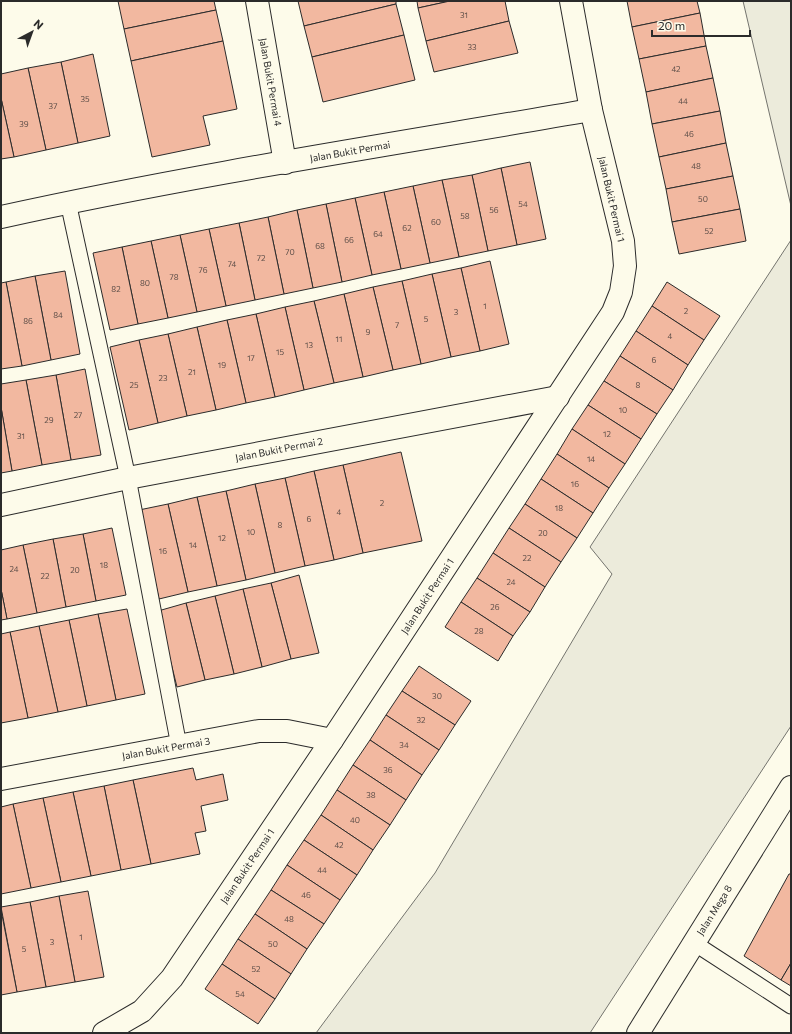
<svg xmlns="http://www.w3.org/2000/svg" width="792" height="1034" viewBox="0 0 792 1034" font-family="Commissioner,sans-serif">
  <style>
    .green { fill: #ecebdb; stroke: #74746e }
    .building { fill: #f2b8a0; stroke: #2b2b2b }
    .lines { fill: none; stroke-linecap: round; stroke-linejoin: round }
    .service-casing { stroke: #2b2b2b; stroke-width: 17 }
    .minor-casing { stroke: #2b2b2b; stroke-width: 24 }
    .service { stroke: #fdfbea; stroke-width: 15 }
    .minor { stroke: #fdfbea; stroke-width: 22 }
    .labels { text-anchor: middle; stroke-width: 3; stroke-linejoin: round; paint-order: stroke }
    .number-label { font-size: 8px; fill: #5d4e48 }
    .street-label { font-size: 10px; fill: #2b2b2b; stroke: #fdfbea }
  </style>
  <rect width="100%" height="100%" fill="#fdfbea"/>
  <g class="green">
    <path d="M743,1H791V206Z"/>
    <path d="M791,240V726L590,1033H316L435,873L612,574L590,547Z"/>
  </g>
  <g class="building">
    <path d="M118,1H214L216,10L124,29Z"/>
    <path d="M298,1H396V4L304,26Z"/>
    <path d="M417,1H450L418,8Z"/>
    <path d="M450,1H505L509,21L426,41L418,8Z"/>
    <path d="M627,1H697L700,13L632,27Z"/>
    <path d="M396,4L404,35L312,57L304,26Z"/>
    <path d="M216,10L223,41L131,61L124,29Z"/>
    <path d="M700,13L706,46L639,59L632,27Z"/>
    <path d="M509,21L518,53L434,72L426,41Z"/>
    <path d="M404,35L415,80L323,102L312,57Z"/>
    <path d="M223,41L237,109L203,116L210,145L152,157L131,61Z"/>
    <path d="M706,46L713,78L646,92L639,59Z"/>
    <path d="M93,54L110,136L78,143L61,62Z"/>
    <path d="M61,62L78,143L46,150L28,68Z"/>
    <path d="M28,68L46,150L14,157L1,98V74Z"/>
    <path d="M713,78L720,111L652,124L646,92Z"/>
    <path d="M1,98L14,157L1,159Z"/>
    <path d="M720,111L726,143L659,157L652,124Z"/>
    <path d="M726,143L733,176L666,189L659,157Z"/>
    <path d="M530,162L546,239L517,245L501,168Z"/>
    <path d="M501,168L517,245L488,251L472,175Z"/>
    <path d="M472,175L488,251L459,257L442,180Z"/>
    <path d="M733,176L740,209L672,222L666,189Z"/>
    <path d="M442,180L459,257L430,263L413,186Z"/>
    <path d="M413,186L430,263L401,269L384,192Z"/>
    <path d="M384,192L401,269L372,275L355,198Z"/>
    <path d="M355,198L372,275L342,282L326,204Z"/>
    <path d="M326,204L342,282L313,288L297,210Z"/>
    <path d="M740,209L746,241L679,254L672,222Z"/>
    <path d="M297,210L313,288L284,294L268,217Z"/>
    <path d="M268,217L284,294L255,300L239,223Z"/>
    <path d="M239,223L255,300L226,306L209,229Z"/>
    <path d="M209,229L226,306L197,312L180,235Z"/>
    <path d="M180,235L197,312L168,318L151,241Z"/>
    <path d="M151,241L168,318L138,324L122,247Z"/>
    <path d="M122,247L138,324L110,330L93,253Z"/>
    <path d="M490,261L509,344L480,351L461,268Z"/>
    <path d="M461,268L480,351L451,357L432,274Z"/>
    <path d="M65,271L80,354L51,360L35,276Z"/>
    <path d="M432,274L451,357L421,364L402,281Z"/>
    <path d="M35,276L51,360L22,366L6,282Z"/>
    <path d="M402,281L421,364L393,370L373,287Z"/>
    <path d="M6,282L22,366L1,369V283Z"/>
    <path d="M667,282L720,316L704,340L652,306Z"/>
    <path d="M373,287L393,370L363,377L344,294Z"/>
    <path d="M344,294L363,377L334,383L314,301Z"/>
    <path d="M314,301L334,383L304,390L285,307Z"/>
    <path d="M652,306L704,340L688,365L636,331Z"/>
    <path d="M285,307L304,390L275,397L256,314Z"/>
    <path d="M256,314L275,397L246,403L227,320Z"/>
    <path d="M227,320L246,403L216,410L197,327Z"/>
    <path d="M197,327L216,410L187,416L168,334Z"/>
    <path d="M636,331L688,365L673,390L620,356Z"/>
    <path d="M168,334L187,416L158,423L139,340Z"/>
    <path d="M139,340L158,423L129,430L110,347Z"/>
    <path d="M620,356L673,390L657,414L604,381Z"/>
    <path d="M85,369L101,455L71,460L56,375Z"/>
    <path d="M56,375L71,460L42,465L26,380Z"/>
    <path d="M26,380L42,465L12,471L1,407V384Z"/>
    <path d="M604,381L657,414L641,439L588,405Z"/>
    <path d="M588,405L641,439L625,464L572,429Z"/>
    <path d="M1,407L12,471L1,473Z"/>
    <path d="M572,429L625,464L609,488L557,454Z"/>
    <path d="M401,452L422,541L363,553L343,465Z"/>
    <path d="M557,454L609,488L593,513L541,479Z"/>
    <path d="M343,465L363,553L334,560L314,471Z"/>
    <path d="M314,471L334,560L305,566L285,478Z"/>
    <path d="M285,478L305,566L275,573L255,484Z"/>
    <path d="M541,479L593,513L577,538L525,504Z"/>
    <path d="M255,484L275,573L246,580L226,491Z"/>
    <path d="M226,491L246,580L217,586L197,497Z"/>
    <path d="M197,497L217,586L188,592L168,504Z"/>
    <path d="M168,504L188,592L159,599L139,510Z"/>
    <path d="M525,504L577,538L561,562L509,528Z"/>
    <path d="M112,528L126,595L96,601L83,534Z"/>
    <path d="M509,528L561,562L545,587L493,553Z"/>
    <path d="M83,534L96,601L66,607L53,539Z"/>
    <path d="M53,539L66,607L37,613L23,545Z"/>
    <path d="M23,545L37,613L7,619L1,589V550Z"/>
    <path d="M493,553L545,587L530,612L477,578Z"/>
    <path d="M299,575L319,653L291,659L271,583Z"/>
    <path d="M477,578L530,612L513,636L461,602Z"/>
    <path d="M271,583L291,659L262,667L243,589Z"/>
    <path d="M1,589L7,619L1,620Z"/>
    <path d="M243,589L262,667L234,674L215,596Z"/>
    <path d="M215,596L234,674L205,680L186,603Z"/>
    <path d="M461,602L513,636L498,661L445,627Z"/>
    <path d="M186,603L205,680L177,687L158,611Z"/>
    <path d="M127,609L145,694L116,700L98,614Z"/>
    <path d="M98,614L116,700L87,706L69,620Z"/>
    <path d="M69,620L87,706L58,712L39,626Z"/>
    <path d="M39,626L58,712L28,718L10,632Z"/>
    <path d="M10,632L28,718L1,723V634Z"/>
    <path d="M419,666L471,701L455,725L402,691Z"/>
    <path d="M402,691L455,725L439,750L386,715Z"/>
    <path d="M386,715L439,750L422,775L370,740Z"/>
    <path d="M370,740L422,775L406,800L353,765Z"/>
    <path d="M353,765L406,800L390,825L337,790Z"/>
    <path d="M193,768L196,780L223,774L228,800L201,806L206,831L195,833L200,854L151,864L133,780Z"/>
    <path d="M133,780L151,864L121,870L104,786Z"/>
    <path d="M104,786L121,870L91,876L73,792Z"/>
    <path d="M337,790L390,825L373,850L321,815Z"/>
    <path d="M73,792L91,876L61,882L43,798Z"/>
    <path d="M43,798L61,882L31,888L13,804Z"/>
    <path d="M13,804L31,888L1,894V807Z"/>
    <path d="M321,815L373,850L357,875L304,840Z"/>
    <path d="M304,840L357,875L340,900L287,865Z"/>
    <path d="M287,865L340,900L324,924L271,890Z"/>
    <path d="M789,874H791V963L781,980L744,956Z"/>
    <path d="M271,890L324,924L307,949L255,914Z"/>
    <path d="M88,891L104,977L75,982L59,896Z"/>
    <path d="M59,896L75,982L46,987L30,902Z"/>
    <path d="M30,902L46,987L17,992L1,907Z"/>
    <path d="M1,910L17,992L1,995Z"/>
    <path d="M255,914L307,949L291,974L238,939Z"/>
    <path d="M238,939L291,974L275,999L222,964Z"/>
    <path d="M791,963V986L781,980Z"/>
    <path d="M222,964L275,999L258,1024L205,989Z"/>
  </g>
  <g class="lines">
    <g class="service-casing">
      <g id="service">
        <path d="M68,202L128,478L179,746"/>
        <path d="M694,943L791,1006"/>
      </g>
    </g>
    <g class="minor-casing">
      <g id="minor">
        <path d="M257,1L285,163"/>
        <path d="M1,217C196,174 394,144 591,110"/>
        <path d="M1,505L128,478L558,397"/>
        <path d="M1,779L259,731H287L332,740"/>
        <path d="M104,1033L142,1011L172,978L332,740L613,312L621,292L625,266L623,241L591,110L571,1"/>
        <path d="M638,1033L791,787"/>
      </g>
    </g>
    <use href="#service" class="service"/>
    <use href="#minor" class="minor"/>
  </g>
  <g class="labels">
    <g class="number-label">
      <text x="464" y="18">31</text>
      <text x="472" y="50">33</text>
      <text x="676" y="72">42</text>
      <text x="85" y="102">35</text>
      <text x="683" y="104">44</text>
      <text x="53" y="109">37</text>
      <text x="24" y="127">39</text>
      <text x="689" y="137">46</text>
      <text x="696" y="169">48</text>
      <text x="703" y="202">50</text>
      <text x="523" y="207">54</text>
      <text x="494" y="213">56</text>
      <text x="465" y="219">58</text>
      <text x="436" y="225">60</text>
      <text x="407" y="231">62</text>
      <text x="709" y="234">52</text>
      <text x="378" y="237">64</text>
      <text x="349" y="243">66</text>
      <text x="320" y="249">68</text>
      <text x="290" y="255">70</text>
      <text x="261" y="261">72</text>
      <text x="232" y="267">74</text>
      <text x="203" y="273">76</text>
      <text x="174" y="280">78</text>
      <text x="145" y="286">80</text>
      <text x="116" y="292">82</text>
      <text x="485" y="309">1</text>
      <text x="686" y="314">2</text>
      <text x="456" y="315">3</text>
      <text x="58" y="318">84</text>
      <text x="426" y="322">5</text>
      <text x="28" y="324">86</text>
      <text x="397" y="328">7</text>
      <text x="368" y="335">9</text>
      <text x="670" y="339">4</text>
      <text x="339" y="342">11</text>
      <text x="309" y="348">13</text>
      <text x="280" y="355">15</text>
      <text x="251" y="361">17</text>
      <text x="654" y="363">6</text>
      <text x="222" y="368">19</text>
      <text x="192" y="375">21</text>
      <text x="163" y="381">23</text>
      <text x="134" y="388">25</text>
      <text x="638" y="388">8</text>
      <text x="623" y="413">10</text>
      <text x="78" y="418">27</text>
      <text x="49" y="423">29</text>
      <text x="607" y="437">12</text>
      <text x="21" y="439">31</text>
      <text x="591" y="462">14</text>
      <text x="575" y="487">16</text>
      <text x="382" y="506">2</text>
      <text x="559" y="511">18</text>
      <text x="339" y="515">4</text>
      <text x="309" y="522">6</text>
      <text x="280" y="528">8</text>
      <text x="251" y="535">10</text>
      <text x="543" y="536">20</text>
      <text x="222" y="541">12</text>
      <text x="193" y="548">14</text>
      <text x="163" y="554">16</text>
      <text x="527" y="561">22</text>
      <text x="104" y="568">18</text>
      <text x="14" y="572">24</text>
      <text x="75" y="573">20</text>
      <text x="45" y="579">22</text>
      <text x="511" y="585">24</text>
      <text x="495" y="610">26</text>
      <text x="479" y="634">28</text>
      <text x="437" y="699">30</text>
      <text x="421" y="723">32</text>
      <text x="404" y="748">34</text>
      <text x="388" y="773">36</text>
      <text x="371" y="798">38</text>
      <text x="355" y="823">40</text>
      <text x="339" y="848">42</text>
      <text x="322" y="873">44</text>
      <text x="306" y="898">46</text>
      <text x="289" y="922">48</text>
      <text x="81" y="940">1</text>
      <text x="52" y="945">3</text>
      <text x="273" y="947">50</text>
      <text x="24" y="952">5</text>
      <text x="256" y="972">52</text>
      <text x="240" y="997">54</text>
    </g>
    <g class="street-label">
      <text transform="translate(271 82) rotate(80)" y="4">Jalan Bukit Permai 4</text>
      <text transform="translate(350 151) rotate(-10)" y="4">Jalan Bukit Permai</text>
      <text transform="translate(612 199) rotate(77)" y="4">Jalan Bukit Permai 1</text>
      <text transform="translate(279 449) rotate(-11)" y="4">Jalan Bukit Permai 2</text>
      <text transform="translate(427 596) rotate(-57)" y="4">Jalan Bukit Permai 1</text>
      <text transform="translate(166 748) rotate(-10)" y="4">Jalan Bukit Permai 3</text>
      <text transform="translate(247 866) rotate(-56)" y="4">Jalan Bukit Permai 1</text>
      <text transform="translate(714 910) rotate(-58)" y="4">Jalan Mega 8</text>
    </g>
  </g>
  <rect width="792" height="1034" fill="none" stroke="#2b2b2b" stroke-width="4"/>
  <g transform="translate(32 32) rotate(41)" stroke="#fdfbea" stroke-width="3" paint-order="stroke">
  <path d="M0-3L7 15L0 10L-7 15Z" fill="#2b2b2b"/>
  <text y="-6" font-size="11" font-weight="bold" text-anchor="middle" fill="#2b2b2b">N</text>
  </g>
  <path d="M652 30v6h98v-6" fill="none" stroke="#2b2b2b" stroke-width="2"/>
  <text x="658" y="30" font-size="12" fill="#2b2b2b" stroke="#fdfbea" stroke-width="3" paint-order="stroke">20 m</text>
</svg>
